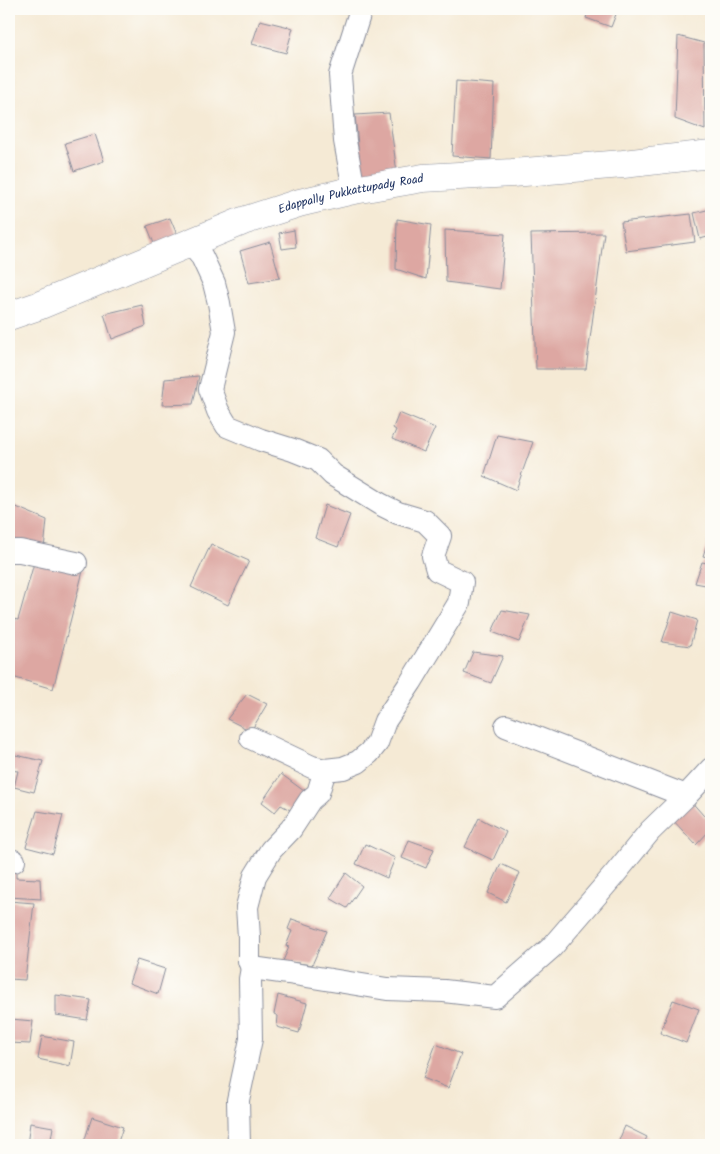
<svg xmlns="http://www.w3.org/2000/svg" width="720" height="1154" viewBox="0 0 720 1154" font-family="Kalam,sans-serif">
  <style>
    .building { fill: #dda7a2 }
    .lines { fill: none; stroke-linecap: round; stroke-linejoin: round }
    .minor-casing { stroke: #888c9a; stroke-width: 24 }
    .major-casing { stroke: #888c9a; stroke-width: 29 }
    .minor { stroke: #fff; stroke-width: 22 }
    .major { stroke: #fff; stroke-width: 28 }
    .labels { text-anchor: middle; stroke-width: 4; stroke-linejoin: round; paint-order: stroke }
    .street-label { font-size: 12px; fill: #1b2f5e; stroke: #fdfcf7 }
  </style>
  <rect width="100%" height="100%" fill="#fdfcf7"/>
  <filter id="ink" filterUnits="userSpaceOnUse"><feTurbulence type="fractalNoise" baseFrequency=".02" numOctaves="2"/><feDisplacementMap in="SourceGraphic" scale="10" xChannelSelector="R" yChannelSelector="G"/><feConvolveMatrix kernelMatrix="1 2 1 2 8 2 1 2 1" color-interpolation-filters="sRGB"/></filter>
  <filter id="wash" filterUnits="userSpaceOnUse"><feTurbulence type="fractalNoise" baseFrequency=".0096" numOctaves="4" result="noise"/><feDisplacementMap in="SourceGraphic" scale="20" xChannelSelector="R" yChannelSelector="G"/><feGaussianBlur stdDeviation="1.12" result="paint"/><feColorMatrix in="noise" values="0 0 0 0 0 0 0 0 0 0 0 0 0 0 0 0 0 1.4 0 .05"/><feComposite in="paint" operator="in"/></filter>
  <g filter="url(#wash)">
    <rect width="100%" height="100%" fill="#f5ead5"/>
    <g id="blocks">
      <g class="building">
        <path d="M589,9H618L611,27L586,18Z"/>
        <path d="M260,20L293,28L286,53L252,44Z"/>
        <path d="M678,36L704,43L705,130L675,119Z"/>
        <path d="M456,81L494,84L491,159L452,156Z"/>
        <path d="M389,113L397,173L361,178L355,115Z"/>
        <path d="M95,134L104,161L74,171L65,143Z"/>
        <path d="M711,209V236L700,239L694,213Z"/>
        <path d="M691,214L695,242L626,251L621,222Z"/>
        <path d="M170,218L178,237L155,246L147,226Z"/>
        <path d="M397,219L431,225L426,279L396,269Z"/>
        <path d="M294,230L296,247L282,249L279,233Z"/>
        <path d="M445,230L505,234L500,289L446,282Z"/>
        <path d="M604,233L586,369H536L531,234Z"/>
        <path d="M270,242L280,278L249,283L240,251Z"/>
        <path d="M142,305L146,326L112,339L104,314Z"/>
        <path d="M199,376L193,404L162,405L165,379Z"/>
        <path d="M399,413L435,428L424,452L392,439L396,430L393,428Z"/>
        <path d="M497,435L533,442L516,490L484,476Z"/>
        <path d="M325,505L350,515L338,547L315,538Z"/>
        <path d="M14,506L47,520L44,549L9,542V522Z"/>
        <path d="M711,532V558L703,556Z"/>
        <path d="M211,544L249,561L228,605L191,587Z"/>
        <path d="M702,562L711,564V586L695,583Z"/>
        <path d="M34,563L83,571L53,689L9,676V618L18,620Z"/>
        <path d="M502,610L530,615L519,642L492,632Z"/>
        <path d="M672,612L697,620L690,646L662,642Z"/>
        <path d="M473,652L503,656L491,683L464,673Z"/>
        <path d="M247,694L267,704L251,731L227,719Z"/>
        <path d="M11,754L43,761L34,792L14,787L18,771L9,770Z"/>
        <path d="M281,774L304,791L292,811L281,805L275,812L262,802Z"/>
        <path d="M689,799L711,824V829L696,845L671,818Z"/>
        <path d="M37,811L63,815L53,854L26,847Z"/>
        <path d="M479,818L506,832L493,860L465,847Z"/>
        <path d="M409,840L434,849L426,868L402,858Z"/>
        <path d="M365,844L395,858L387,878L356,864Z"/>
        <path d="M501,864L520,873L506,902L488,893Z"/>
        <path d="M9,868L16,869V878L40,879L41,899L9,897Z"/>
        <path d="M346,873L362,886L347,908L330,898Z"/>
        <path d="M9,901L34,903L25,980L9,979Z"/>
        <path d="M292,919L327,931L312,965L283,961L289,947L286,946L292,931L288,929Z"/>
        <path d="M137,960L165,969L158,994L129,983Z"/>
        <path d="M56,995L91,1000L87,1020L56,1015Z"/>
        <path d="M278,995L307,1003L299,1033L277,1027L278,1016L274,1014Z"/>
        <path d="M673,1000L699,1009L686,1043L660,1033Z"/>
        <path d="M11,1019L33,1021L30,1044L9,1043V1027H11Z"/>
        <path d="M42,1036L74,1042L70,1066L38,1059Z"/>
        <path d="M436,1044L461,1054L448,1088L423,1078Z"/>
        <path d="M92,1117L123,1127L117,1145H83Z"/>
        <path d="M30,1123L53,1127L50,1145H27Z"/>
        <path d="M625,1126L647,1137L643,1145H617Z"/>
      </g>
    </g>
  </g>
  <g filter="url(#ink)">
    <use href="#blocks" fill-opacity="0" stroke="#888c9a" stroke-width="1"/>
    <g class="lines">
      <g class="minor-casing">
        <g id="minor">
          <path d="M354,190L345,141L340,75L361,9"/>
          <path d="M190,243L202,257L214,283L219,303L224,332L210,389L218,411L227,426L261,440L293,450L318,460L333,475L380,504L398,513L425,521L440,536L433,556L437,570L462,582L459,603L411,682L385,721L377,743L369,753L358,762L343,768L325,770L312,767L251,738"/>
          <path d="M9,551H20L76,563"/>
          <path d="M506,726L686,796"/>
          <path d="M9,861H14"/>
          <path d="M252,968L249,961V937L247,907L255,876L271,850L291,829L310,800L318,793L325,770"/>
          <path d="M239,1145L238,1100L251,1039L250,979L252,968L288,973L387,989L444,991L495,997L551,948L614,875L650,831L686,796L711,769"/>
        </g>
      </g>
      <g class="major-casing">
        <g id="major">
          <path id="s1" d="M9,316L38,306L243,221L299,203L354,190L423,178L512,173L623,164L711,154"/>
        </g>
      </g>
      <use href="#minor" class="minor"/>
      <use href="#major" class="major"/>
    </g>
  </g>
  <g class="labels">
    <g class="street-label">
      <text dy="4" stroke="none"><textPath href="#s1" startOffset="364">Edappally Pukkattupady Road</textPath></text>
    </g>
  </g>
  <rect width="720" height="1154" fill="none" stroke="#fdfcf7" stroke-width="30"/>
</svg>
